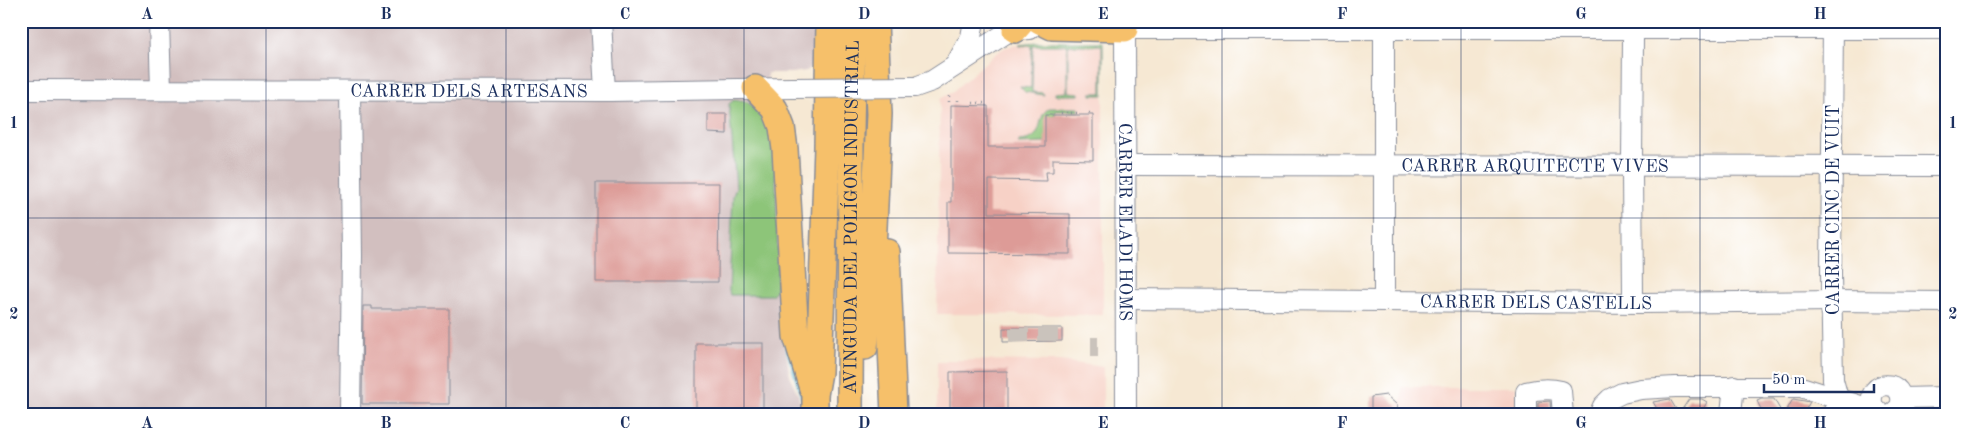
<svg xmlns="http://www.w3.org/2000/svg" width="1967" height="436" viewBox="0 0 1967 436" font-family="'Old Standard TT',serif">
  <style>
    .built { fill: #f7d1c6 }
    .industrial { fill: #d2bfbf }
    .green { fill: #8dc579; stroke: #547a6c }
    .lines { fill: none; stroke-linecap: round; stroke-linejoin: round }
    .stream { stroke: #4fb3ce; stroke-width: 4.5 }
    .building { fill: #dd9b97 }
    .minor-tunnel { stroke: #cac3bc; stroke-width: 20; stroke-dasharray: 20 10; stroke-linecap: butt }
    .minor-casing { stroke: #888c98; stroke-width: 22 }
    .major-casing { stroke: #888c98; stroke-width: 28 }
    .path { stroke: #888c98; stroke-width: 2.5; stroke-dasharray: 1 4; stroke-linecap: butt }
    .minor { stroke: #fff; stroke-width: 20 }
    .major { stroke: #f6c06b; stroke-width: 25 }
    .minor-bridge-casing { stroke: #888c98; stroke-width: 22; stroke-linecap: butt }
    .minor-bridge { stroke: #fff; stroke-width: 20 }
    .grid { fill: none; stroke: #1b2f5e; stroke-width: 1; stroke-opacity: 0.55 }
    .labels { text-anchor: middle; stroke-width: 5; stroke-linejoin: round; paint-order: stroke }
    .street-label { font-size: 18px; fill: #1b2f5e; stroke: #fff }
    .neatline { fill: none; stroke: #1b2f5e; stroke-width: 2 }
    .grid-label { font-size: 16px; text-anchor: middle; font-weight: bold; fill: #1b2f5e }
  </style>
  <rect width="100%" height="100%" fill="#fff"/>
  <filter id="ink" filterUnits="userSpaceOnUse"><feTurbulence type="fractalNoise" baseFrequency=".02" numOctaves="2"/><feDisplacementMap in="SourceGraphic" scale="10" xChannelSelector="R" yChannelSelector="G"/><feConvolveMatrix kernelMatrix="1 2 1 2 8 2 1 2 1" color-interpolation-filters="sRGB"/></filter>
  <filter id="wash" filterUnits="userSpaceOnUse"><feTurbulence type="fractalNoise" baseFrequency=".0096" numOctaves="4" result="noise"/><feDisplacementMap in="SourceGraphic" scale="20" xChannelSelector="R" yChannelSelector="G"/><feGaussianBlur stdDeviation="1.12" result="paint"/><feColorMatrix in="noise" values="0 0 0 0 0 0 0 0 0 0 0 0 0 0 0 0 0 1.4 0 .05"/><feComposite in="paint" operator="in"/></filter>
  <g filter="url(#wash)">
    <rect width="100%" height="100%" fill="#f6e8d3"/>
    <g class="built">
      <path d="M1038,42H1103V315L937,314L940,99L951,93L994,55L1004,48L1014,45Z"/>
      <path d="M946,360L1060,361L1103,367V415H937V362H946Z"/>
      <path d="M1402,387H1516V415H1398L1397,405L1402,399Z"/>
    </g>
    <path class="industrial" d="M21,21H816L814,64L806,71L792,73H767L785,345L790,377L798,394L803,415H21Z"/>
    <g class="green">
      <path d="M1038,42H1103V95H1091V93H1102V45H1068V92L1079,93V95H1055V93L1067,92V45H1033L1032,92L1043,93L1044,95L1025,92L1020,87L1031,88L1032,45H1020V44Z"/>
      <path d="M734,100L747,102L761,114L769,124L775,146L778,262L776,289L772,295H730L729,291L733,196L736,187L729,104Z"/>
      <path d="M1050,108H1079V111H1056L1045,143L1019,144V141C1048,140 1034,115 1050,108Z"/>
    </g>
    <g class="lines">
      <path class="stream" d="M786,343L804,402"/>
    </g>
    <g id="blocks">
      <g class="building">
        <path d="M951,105L988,106V147H1045V115H1093V160L1053,159V172H1046L1047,181L989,180V213L1070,214V254L948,253V202H951Z"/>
        <path d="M708,114H727V134L708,133Z"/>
        <path d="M596,183H719L718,282H596Z"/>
        <path d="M363,306H372V309H449V404H362Z"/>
        <path d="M1003,328H1062V341L1003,342Z"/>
        <rect x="696" y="343" width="67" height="72"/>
        <path d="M1007,371V415H950V372Z"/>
        <path d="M1386,395L1397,405L1398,415H1371V397Z"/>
        <path d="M1670,399L1679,414L1689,399H1702L1707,402L1700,415H1661L1653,402Z"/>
        <path d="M1762,399H1774L1783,415H1764L1757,401Z"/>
        <path d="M1793,399L1810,402L1802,415H1784Z"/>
        <path d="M1550,401L1551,415H1538V402Z"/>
      </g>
    </g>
  </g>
  <g filter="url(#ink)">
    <use href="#blocks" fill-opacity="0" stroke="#888c98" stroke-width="1"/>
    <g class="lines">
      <g class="minor-tunnel">
        <path d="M1048,341V328"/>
        <path d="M1019,342V328"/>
        <path d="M1091,347H1098"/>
      </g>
      <g class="minor-casing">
        <g id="minor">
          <path d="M159,21L161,90"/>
          <path d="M601,21L605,91"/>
          <path id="s1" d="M1125,21L1126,415"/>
          <path d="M1384,21V300"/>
          <path d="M1833,21L1831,274L1833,380L1838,398"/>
          <path d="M1125,29H1946"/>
          <path d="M956,64L971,37L974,21"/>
          <path d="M915,87L932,81L1006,33L1015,30L1030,29"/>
          <path id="s2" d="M21,90L610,91L793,88"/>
          <path d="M350,91L352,256L350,413"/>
          <path d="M1632,159L1633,39"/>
          <path id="s3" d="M1125,165L1946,166"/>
          <path d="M1632,172L1633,295"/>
          <path id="s4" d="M1126,299L1642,303L1833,301L1946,302"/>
          <path d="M1902,398L1946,397"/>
          <path d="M1731,413L1734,386"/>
          <path d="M1526,415V392C1538,389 1549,388 1561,391L1563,415"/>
          <path d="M1599,415L1603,406L1610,399L1622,393L1641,389L1675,387H1801L1876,411"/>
          <path d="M1831,415L1836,409L1838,398"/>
          <path d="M1882,415L1873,407C1864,378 1909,378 1900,407L1891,415"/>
        </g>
      </g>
      <g class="major-casing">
        <g id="major">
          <path d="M1040,21L1052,27L1125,29"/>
          <path d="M1015,30L1023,21"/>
          <path d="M755,88L775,109L782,127L785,149L796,336L812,388"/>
          <path d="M887,252L894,415"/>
          <path d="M865,347L872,273L879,114L875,21"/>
          <path d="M815,415V395L819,372L827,147L829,21"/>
          <path id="s5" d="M850,415L851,133L853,21"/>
        </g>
      </g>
      <g class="path">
        <path d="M958,100V103"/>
        <path d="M949,102V95"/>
        <path d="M973,103H988"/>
        <path d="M1061,113H1068"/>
        <path d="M1071,113H1077"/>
        <path d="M1089,113H1092"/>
      </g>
      <use href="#minor" class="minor"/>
      <use href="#major" class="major"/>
      <g class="minor-bridge-casing">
        <path id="minor-bridge" d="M793,88L915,87"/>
      </g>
      <use href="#minor-bridge" class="minor-bridge"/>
    </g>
  </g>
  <path class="grid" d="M266,21V415M506,21V415M744,21V415M984,21V415M1222,21V415M1461,21V415M1700,21V415M21,218H1946"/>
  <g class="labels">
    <g class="street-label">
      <text dy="6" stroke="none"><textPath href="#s2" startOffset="448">CARRER DELS ARTESANS</textPath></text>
      <text dy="6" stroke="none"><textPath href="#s3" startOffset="410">CARRER ARQUITECTE VIVES</textPath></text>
      <text transform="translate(1833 210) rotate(-90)" y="6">CARRER CINC DE VUIT</text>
      <text dy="6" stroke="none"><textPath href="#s5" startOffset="198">AVINGUDA DEL POLÍGON INDUSTRIAL</textPath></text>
      <text dy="6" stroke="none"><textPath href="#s1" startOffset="201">CARRER ELADI HOMS</textPath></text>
      <text dy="6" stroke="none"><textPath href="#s4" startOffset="410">CARRER DELS CASTELLS</textPath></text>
    </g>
  </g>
  <rect width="1967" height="436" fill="none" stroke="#fff" stroke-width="55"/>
  <path d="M1764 384v8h110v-8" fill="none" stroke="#1b2f5e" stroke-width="2.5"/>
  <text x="1772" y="384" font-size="15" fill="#1b2f5e" stroke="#ffffff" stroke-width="4" paint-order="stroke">50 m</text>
  <rect x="28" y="28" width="1912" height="380" class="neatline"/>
  <g class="grid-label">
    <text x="147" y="19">A</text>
    <text x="386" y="19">B</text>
    <text x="625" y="19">C</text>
    <text x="864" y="19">D</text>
    <text x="1103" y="19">E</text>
    <text x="1342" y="19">F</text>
    <text x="1581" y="19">G</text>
    <text x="1820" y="19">H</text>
    <text x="14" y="128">1</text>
    <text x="1953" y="128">1</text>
    <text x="14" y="319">2</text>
    <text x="1953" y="319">2</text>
    <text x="147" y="428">A</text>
    <text x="386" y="428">B</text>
    <text x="625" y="428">C</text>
    <text x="864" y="428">D</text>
    <text x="1103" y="428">E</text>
    <text x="1342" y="428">F</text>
    <text x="1581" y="428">G</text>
    <text x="1820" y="428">H</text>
  </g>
</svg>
